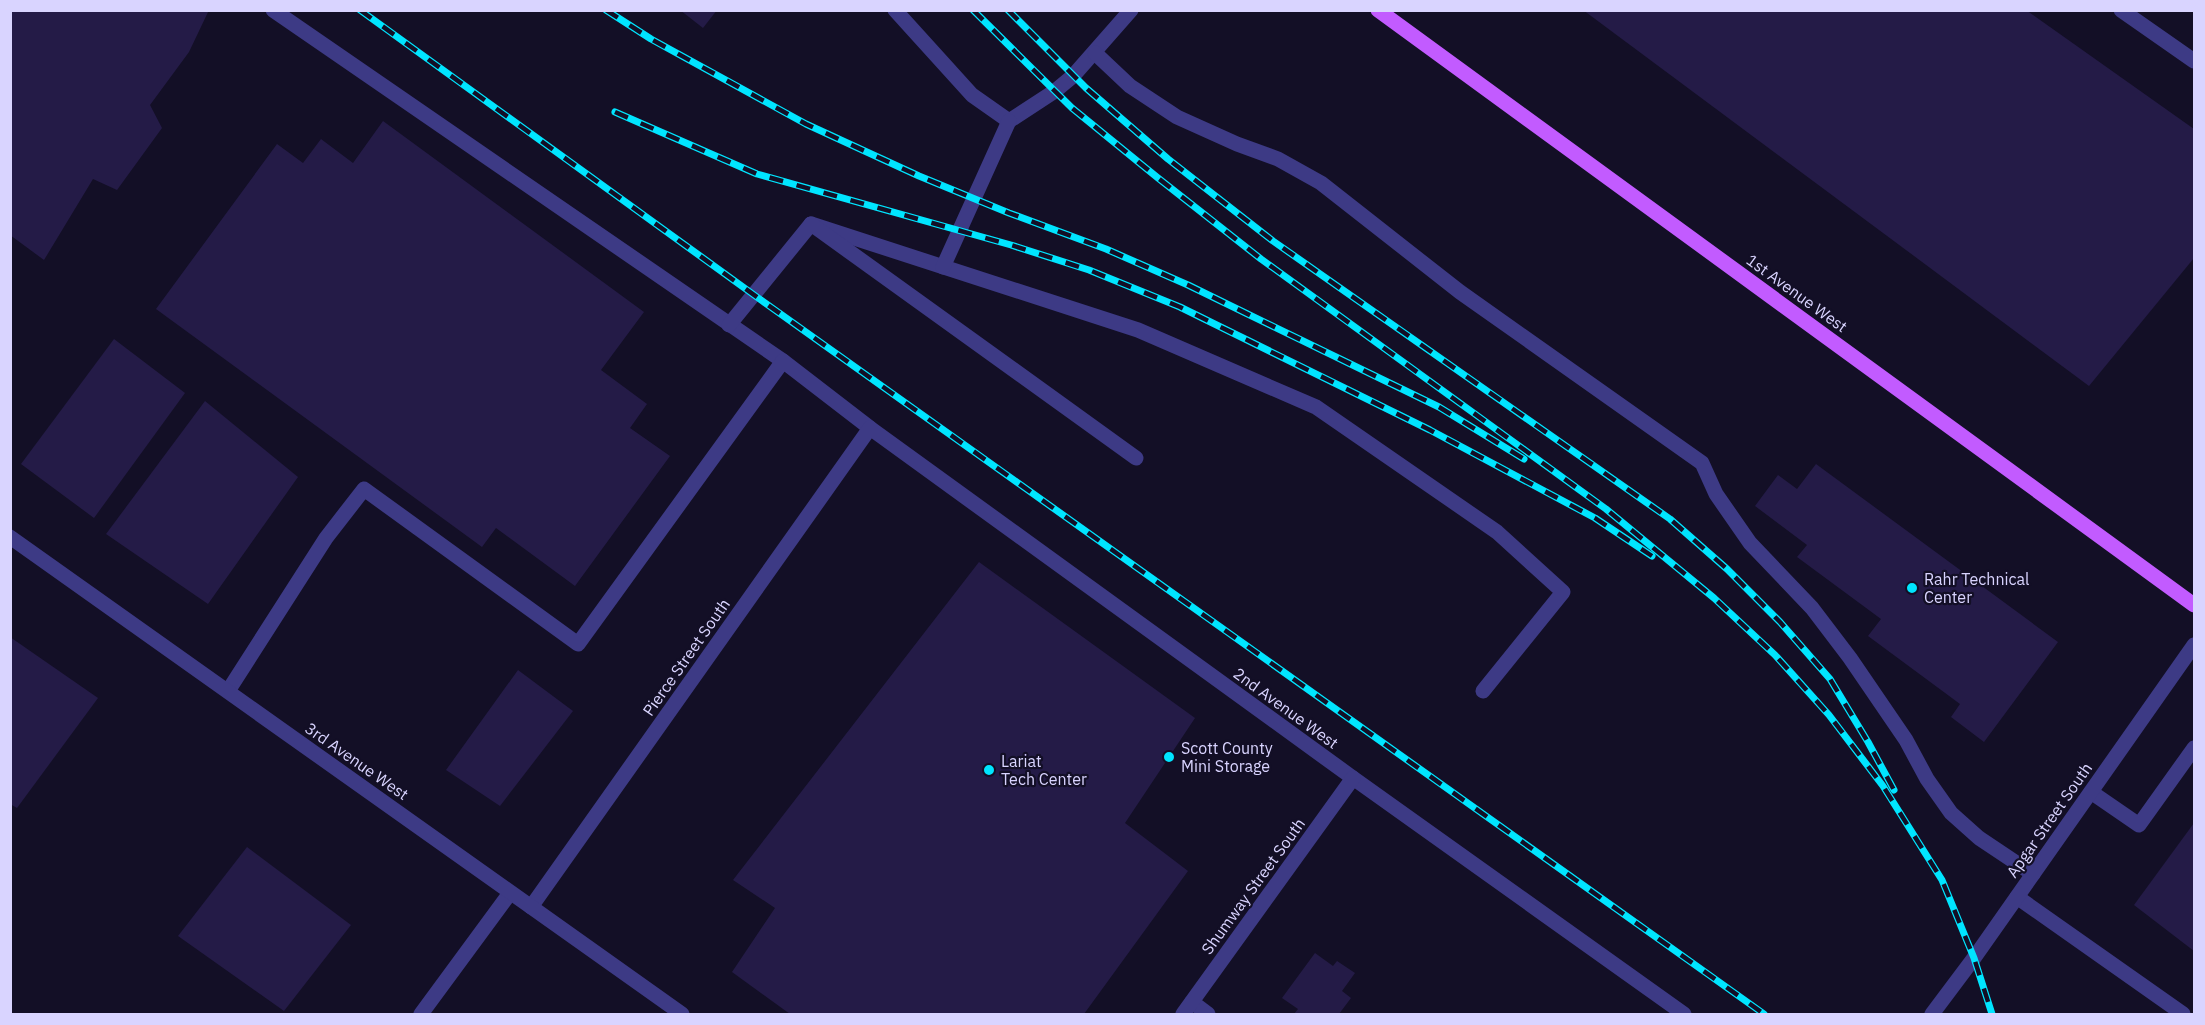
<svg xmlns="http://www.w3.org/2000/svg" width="2205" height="1025" viewBox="0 0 2205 1025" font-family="'IBM Plex Sans',sans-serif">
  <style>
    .building { fill: #241b47 }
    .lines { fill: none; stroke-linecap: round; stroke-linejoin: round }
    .service { stroke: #3d3a85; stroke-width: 15 }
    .minor { stroke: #3d3a85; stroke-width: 15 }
    .tertiary { stroke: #3d3a85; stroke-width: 15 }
    .primary { stroke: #c25bff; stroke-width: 15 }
    .rail-casing { stroke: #00e5ff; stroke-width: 7 }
    .rail { stroke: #130f26; stroke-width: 4.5; stroke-dasharray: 14; stroke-linecap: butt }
    .poi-dot { fill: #00e5ff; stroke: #130f26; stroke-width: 2 }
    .labels { text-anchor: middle; stroke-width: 4.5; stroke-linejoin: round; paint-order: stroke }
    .street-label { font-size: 16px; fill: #d9d4ff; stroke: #130f26 }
    .poi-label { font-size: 16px; fill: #d9d4ff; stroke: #130f26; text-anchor: start }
  </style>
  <rect width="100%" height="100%" fill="#130f26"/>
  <g class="building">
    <path d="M10,10H209L189,52L150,105L162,128L117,190L93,179L44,260L10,235Z"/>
    <path d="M680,10H717L703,28Z"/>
    <path d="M1583,10H2026L2194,129V258L2089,386Z"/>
    <path d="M383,121L644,312L601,370L647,404L630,428L670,456L575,586L496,528L482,547L156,309L277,144L303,163L321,139L353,163Z"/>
    <path d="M114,339L185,393L94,518L21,464Z"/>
    <path d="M205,401L298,477L208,604L106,534Z"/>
    <path d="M1816,464L2058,642L1984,742L1951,717L1960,704L1868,636L1881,619L1797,557L1807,545L1755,506L1778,475L1797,489Z"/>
    <path d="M979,562L1195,718L1125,823L1188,871L1084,1014H790L732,972L775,908L733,880Z"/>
    <path d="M10,637L98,698L17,808L10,804Z"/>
    <path d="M518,670L573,711L500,806L446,770Z"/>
    <path d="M2194,823V951L2134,905Z"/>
    <path d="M247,847L351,925L284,1011L178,936Z"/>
    <path d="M1315,953L1333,966L1337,961L1355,973L1342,991L1351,998L1339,1014H1294L1298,1009L1282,998Z"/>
  </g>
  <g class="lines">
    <g class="service">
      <path d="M273,10L783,361"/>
      <path d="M895,10L972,95L1009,121L1055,91L1073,76L1131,10"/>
      <path d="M2121,10L2194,61"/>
      <path d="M1095,53L1130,86L1177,117L1237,144L1278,159L1321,183L1460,292L1702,463L1716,494L1750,543L1812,608L1850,658L1906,740L1927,779L1951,813L1979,838L2033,874"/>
      <path d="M811,224L1138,330L1316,407L1497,532L1563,592L1483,691"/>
      <path d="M943,267L1009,121"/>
      <path d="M729,325L811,224L1136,458"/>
      <path d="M228,691L326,538L364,489L578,644L783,361L870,428"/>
      <path d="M2091,792L2139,825L2194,748"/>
      <path d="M2017,897L2183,1014"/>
      <path d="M1192,1002L1208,1014"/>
      <path d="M421,1014L510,893"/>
    </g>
    <g class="minor">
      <path d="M531,907L870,428L1353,778L1684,1014"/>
      <path d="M1183,1014L1353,778"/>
    </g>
    <g class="tertiary">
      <path d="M10,537L682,1014"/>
      <path d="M1932,1014L1974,958L2194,645"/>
    </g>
    <path class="primary" d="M1378,10L2194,605"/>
    <g class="rail-casing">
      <g id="rail">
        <path d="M360,10L761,300L1764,1014"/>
        <path d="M606,10L651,39L806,124L919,176L1009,213L1106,249L1188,285L1439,407L1524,459"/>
        <path d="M973,10L1072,108L1158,178L1261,259L1606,509L1714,598L1775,655L1829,715L1883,786L1942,880L1974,958L1992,1014"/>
        <path d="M1008,10L1086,88L1168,159L1273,241L1670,519L1727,569L1780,622L1830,679L1868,742L1894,790"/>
        <path d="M615,112L757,174L1011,245L1089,270L1180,307L1430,430L1595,518L1652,556"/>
      </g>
    </g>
    <use href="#rail" class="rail"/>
  </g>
  <g class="poi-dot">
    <circle cx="1912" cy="588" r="6"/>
    <circle cx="1169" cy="757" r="6"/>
    <circle cx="989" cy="770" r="6"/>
  </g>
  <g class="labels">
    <g class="street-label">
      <text transform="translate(1797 293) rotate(36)" y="6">1st Avenue West</text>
      <text transform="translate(686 657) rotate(-55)" y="6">Pierce Street South</text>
      <text transform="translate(1286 708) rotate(36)" y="6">2nd Avenue West</text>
      <text transform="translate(357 761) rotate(35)" y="6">3rd Avenue West</text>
      <text transform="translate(2049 820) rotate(-55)" y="6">Apgar Street South</text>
      <text transform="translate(1253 886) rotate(-54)" y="6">Shumway Street South</text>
    </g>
    <g class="poi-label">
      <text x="1924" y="585">Rahr Technical<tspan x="1924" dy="18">Center</tspan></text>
      <text x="1181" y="754">Scott County<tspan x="1181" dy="18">Mini Storage</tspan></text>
      <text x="1001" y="767">Lariat<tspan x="1001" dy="18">Tech Center</tspan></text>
    </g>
  </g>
  <rect width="2205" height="1025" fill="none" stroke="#d9d4ff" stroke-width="24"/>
</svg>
